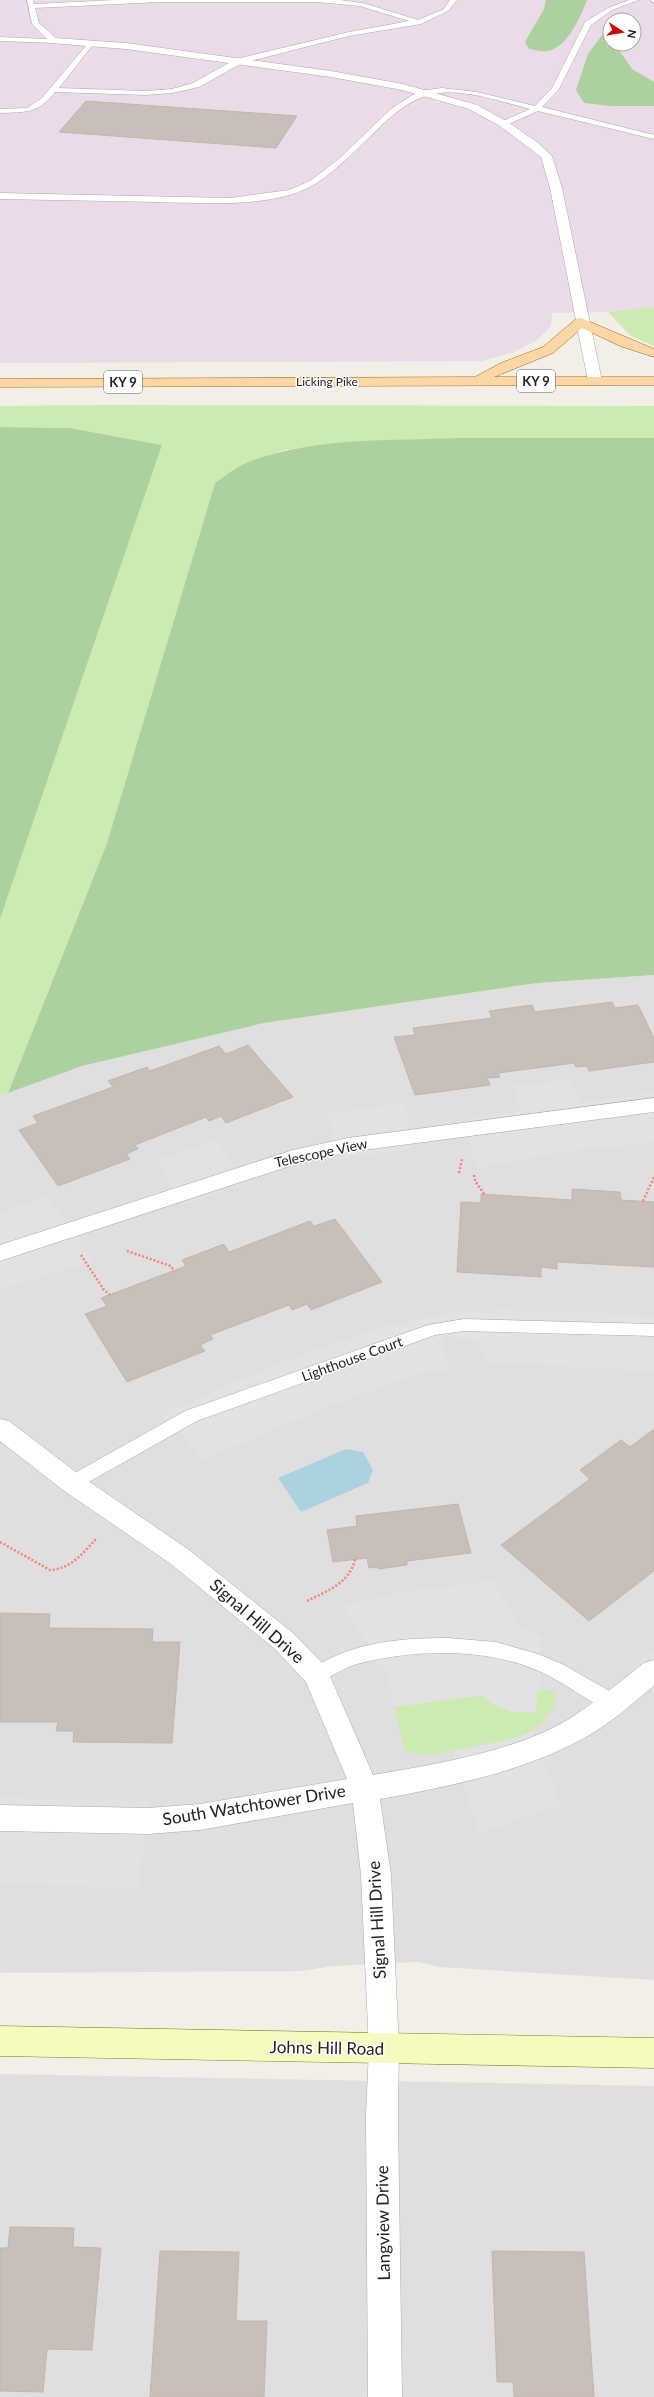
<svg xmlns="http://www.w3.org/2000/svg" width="654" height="2397" viewBox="0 0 654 2397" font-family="Lato,sans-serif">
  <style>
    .residential { fill: #e0dfdf }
    .industrial { fill: #ebdbe8; fill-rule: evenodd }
    .grass { fill: #cdebb0 }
    .forest { fill: #add19e }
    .parking { fill: #e2e2e2 }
    .water { fill: #aad3df }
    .building { fill: #c7bfb8; stroke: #c4b6ab }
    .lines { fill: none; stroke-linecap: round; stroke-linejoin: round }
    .lane-casing { stroke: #a9a9a9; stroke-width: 1 }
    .street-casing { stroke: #a9a9a9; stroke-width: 1 }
    .secondary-casing { stroke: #707d05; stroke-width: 1 }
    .primary-casing { stroke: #a06b00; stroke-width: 1 }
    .path { stroke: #fa8072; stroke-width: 2.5; stroke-dasharray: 2 2; stroke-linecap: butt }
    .lane { fill: #fff; fill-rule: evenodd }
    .street { fill: #fff; fill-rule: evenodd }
    .secondary { fill: #f7fabf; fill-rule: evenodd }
    .primary { fill: #fcd6a4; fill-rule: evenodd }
    .labels { text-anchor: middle; stroke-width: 3; stroke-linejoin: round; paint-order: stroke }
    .far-street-label { font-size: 12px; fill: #222; stroke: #fff }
    .shield { fill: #fff; stroke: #646464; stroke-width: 1 }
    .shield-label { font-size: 13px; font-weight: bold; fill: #222 }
    .street-label { font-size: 14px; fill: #222; stroke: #fff }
    .near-street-label { font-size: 17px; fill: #222; stroke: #fff }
  </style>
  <rect width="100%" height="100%" fill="#f2efe9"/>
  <g class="residential">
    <path d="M654,975V1980L440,1967L418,1962L333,1966L302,1971L0,1973V1096L82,1066L264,1023L537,983Z"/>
    <path d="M0,2074L654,2086V2397H0Z"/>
  </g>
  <path class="industrial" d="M0,0H654V307L608,312L552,313L551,326L537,340L512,353L482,361L0,363ZM610,20H634V44H610Z"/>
  <g class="grass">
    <path d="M654,307V346L631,336L608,312Z"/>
    <path d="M105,405L654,406V438H456L351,442L285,450L244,464L215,483L107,843L8,1093L0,1096V919L162,445L70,428L0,427V406Z"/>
    <path d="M541,1690H552L556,1696L553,1709L544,1721L527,1734L499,1742L431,1755L405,1752L394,1707L483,1695L536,1712L537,1692Z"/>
  </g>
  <g class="forest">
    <path d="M546,0H587C581,16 567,48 548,51C542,52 535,50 529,49L525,42L544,9Z"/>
    <path d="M605,31L610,38V44H615L632,69L654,82V106H610L584,103L576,90L588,54Z"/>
    <path d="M0,427L70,428L162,445L0,919Z"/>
    <path d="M456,438H654V975L537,983L264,1023L82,1066L8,1093L107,843L215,483C225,476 235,468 246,463C312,437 386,441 456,438Z"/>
  </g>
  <g class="parking">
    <path d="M570,1080L582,1102L654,1093V1142L560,1152L477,1168L462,1120L520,1111L513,1085Z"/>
    <path d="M405,1102L413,1149L341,1158L326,1114Z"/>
    <path d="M217,1140L246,1183L184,1204L156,1160Z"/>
    <path d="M48,1197L92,1261L3,1289L0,1286V1212Z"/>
    <path d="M502,1310L654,1315V1371L486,1362L477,1342L461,1338L448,1337L444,1340V1348L450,1369L411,1376L322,1409L202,1460L165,1413L279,1363L379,1328L445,1314Z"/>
    <path d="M493,1581L520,1626L541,1637V1690L537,1692L536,1712H512L490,1703L483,1695L394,1707L388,1676L342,1605L403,1592Z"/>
    <path d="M654,1652V1693L626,1672Z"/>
    <path d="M532,1730L560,1805L479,1833L453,1751L499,1742L527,1734Z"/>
    <path d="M0,1798L149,1801L139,1888L0,1884Z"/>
  </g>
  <path class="water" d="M346,1449L363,1452L373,1470L368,1483L301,1512L278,1478Z"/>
  <g class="building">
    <path d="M86,101L297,116L276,148L59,132Z"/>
    <path d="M612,1002L615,1008L638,1005L654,1038V1062L589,1071L587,1066L576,1067L574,1063L498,1073L500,1077L487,1078L490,1085L415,1095L394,1037L415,1035L413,1028L492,1018L489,1011L532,1005L535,1012Z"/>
    <path d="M248,1045L293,1097L226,1123L221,1116L209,1121L206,1117L135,1145L138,1149L126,1154L130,1159L58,1186L19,1130L38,1123L33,1116L113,1087L108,1081L147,1067L150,1071L219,1046L226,1054Z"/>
    <path d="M572,1189L620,1192L621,1200L654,1202V1267L557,1262V1269L541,1267V1277L457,1272L461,1202L481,1203V1194L572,1200Z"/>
    <path d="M335,1219L382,1282L311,1310L307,1304L292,1310L289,1305L210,1335L213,1339L200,1345L205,1351L127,1382L85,1314L107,1306L101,1298L186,1266L182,1260L224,1244L229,1252L310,1221L314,1226Z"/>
    <path d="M654,1429V1571L589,1621L501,1545L590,1479L580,1470L621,1440L630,1447Z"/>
    <path d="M458,1504L471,1553L407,1561V1565L378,1569V1567L369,1568L367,1558L333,1562L327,1530L357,1526L356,1516Z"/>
    <path d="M0,1613L50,1614L49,1628L153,1629L152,1642H180L172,1743L73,1742L74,1731H56L58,1722H0Z"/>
    <path d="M10,2227L74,2228L73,2247L101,2248L92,2350L47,2349L43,2392L0,2391V2248H8Z"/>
    <path d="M160,2251L239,2252L236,2321H267L264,2397H150Z"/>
    <path d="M492,2251L584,2252L594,2397H514L513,2382H497Z"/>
  </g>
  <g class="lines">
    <g class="lane-casing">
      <g id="lane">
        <path d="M27,0H33L34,4L115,0H340L363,3L418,20L444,9L450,0H457L448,11L421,24L349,36L242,63L199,87L172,93L146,95L55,92C38,114 25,112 0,113V109L27,108L42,98L90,41L94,43L59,88L146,91L172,89L193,83L236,59L349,32L409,21L360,6L317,2H160L35,8L39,23L57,39V43L0,41V37L47,39L32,24Z"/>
        <path d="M629,0H639L612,10L591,25L559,89L542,107L654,135V139L538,111L504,126H501V122L530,109C502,102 469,90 440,93C386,97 350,177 293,194C250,207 202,203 158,202C105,201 53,200 0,199V193L231,198L289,190L310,181L340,158L392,108L419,91L442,88L477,92L535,106L552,88L585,22L608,8Z"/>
        <path d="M650,0H654V3Z"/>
        <path d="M464,1319L654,1324V1336L464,1331L435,1335L197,1421L78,1488L72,1490L66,1488L63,1483L66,1478L185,1411L428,1325Z"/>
        <path d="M448,1638L496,1642L538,1654L564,1665L620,1697L623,1703L620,1709L613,1712C587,1702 566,1683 541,1672C487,1647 413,1649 357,1664C343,1668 330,1678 316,1683L309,1681L306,1675C310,1667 317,1665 325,1661C363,1641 406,1638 448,1638Z"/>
      </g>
    </g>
    <g class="street-casing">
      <g id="street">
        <path d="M54,38L126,43L331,71L403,84L477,105L508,122L538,143L552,156L562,188L602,381L595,385L588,381L550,188L541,157L500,126L469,109L402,90L331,77L126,49L50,43L49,41Z"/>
        <path d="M654,1098V1112L348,1152L296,1164L0,1261V1245L293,1150L348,1138Z"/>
        <path d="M0,1419L9,1421L81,1476L189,1550L293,1633L326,1667L373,1775C436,1764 520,1751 574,1716C598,1700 621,1681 644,1663L654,1660V1686C634,1702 613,1721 591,1734C528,1771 452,1786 380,1799L391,1875L399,2049L398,2115L402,2397H368L366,2115L369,2049L361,1875L353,1803L200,1830L148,1834L0,1831V1805L148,1808L200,1804L347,1779L306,1682L275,1649L171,1564L63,1490L0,1441Z"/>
      </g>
    </g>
    <g class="secondary-casing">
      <path id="secondary" d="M0,2026L654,2038V2068L0,2056Z"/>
    </g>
    <g class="primary-casing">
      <path id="primary" d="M581,318L654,349V357L620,346L582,328L553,353L494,377H654V385L0,387V379L475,377L501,363L543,347L576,319Z"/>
    </g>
    <g class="path">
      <path d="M459,1173L462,1159"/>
      <path d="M474,1175L475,1181L485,1195"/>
      <path d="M643,1201L654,1177"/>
      <path d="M127,1251L171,1266L174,1271"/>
      <path d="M81,1255L104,1290L110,1295"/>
      <path d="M0,1542L50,1570C71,1569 83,1553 96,1539"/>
      <path d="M307,1601C327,1591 350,1583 355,1559"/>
    </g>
    <use href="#lane" class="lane"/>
    <use href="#street" class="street"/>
    <use href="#secondary" class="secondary"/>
    <use href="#primary" class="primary"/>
  </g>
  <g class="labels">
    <g class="far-street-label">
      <text x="327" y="386">Licking Pike</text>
    </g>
    <g class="shield">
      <rect x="517" y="370" width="38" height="22" rx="3"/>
      <rect x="104" y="371" width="38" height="22" rx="3"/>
    </g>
    <g class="shield-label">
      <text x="536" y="386">KY 9</text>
      <text x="123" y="387">KY 9</text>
    </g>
    <g class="street-label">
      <text transform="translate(321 1153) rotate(-12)" y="5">Telescope View</text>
      <text transform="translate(352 1359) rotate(-20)" y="5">Lighthouse Court</text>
    </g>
    <g class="near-street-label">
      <text transform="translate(257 1621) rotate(41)" y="6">Signal Hill Drive</text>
      <text transform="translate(254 1805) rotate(-9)" y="6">South Watchtower Drive</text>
      <text transform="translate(377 1920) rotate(-93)" y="6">Signal Hill Drive</text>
      <text transform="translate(327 2048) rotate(1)" y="6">Johns Hill Road</text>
      <text transform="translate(383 2223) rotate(-91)" y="6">Langview Drive</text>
    </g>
  </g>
  <g transform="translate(622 32) rotate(102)"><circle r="19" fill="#ffffff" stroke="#a7a7a7"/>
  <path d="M0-3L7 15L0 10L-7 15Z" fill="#d40000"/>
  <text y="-6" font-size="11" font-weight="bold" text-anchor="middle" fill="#222222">N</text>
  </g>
</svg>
